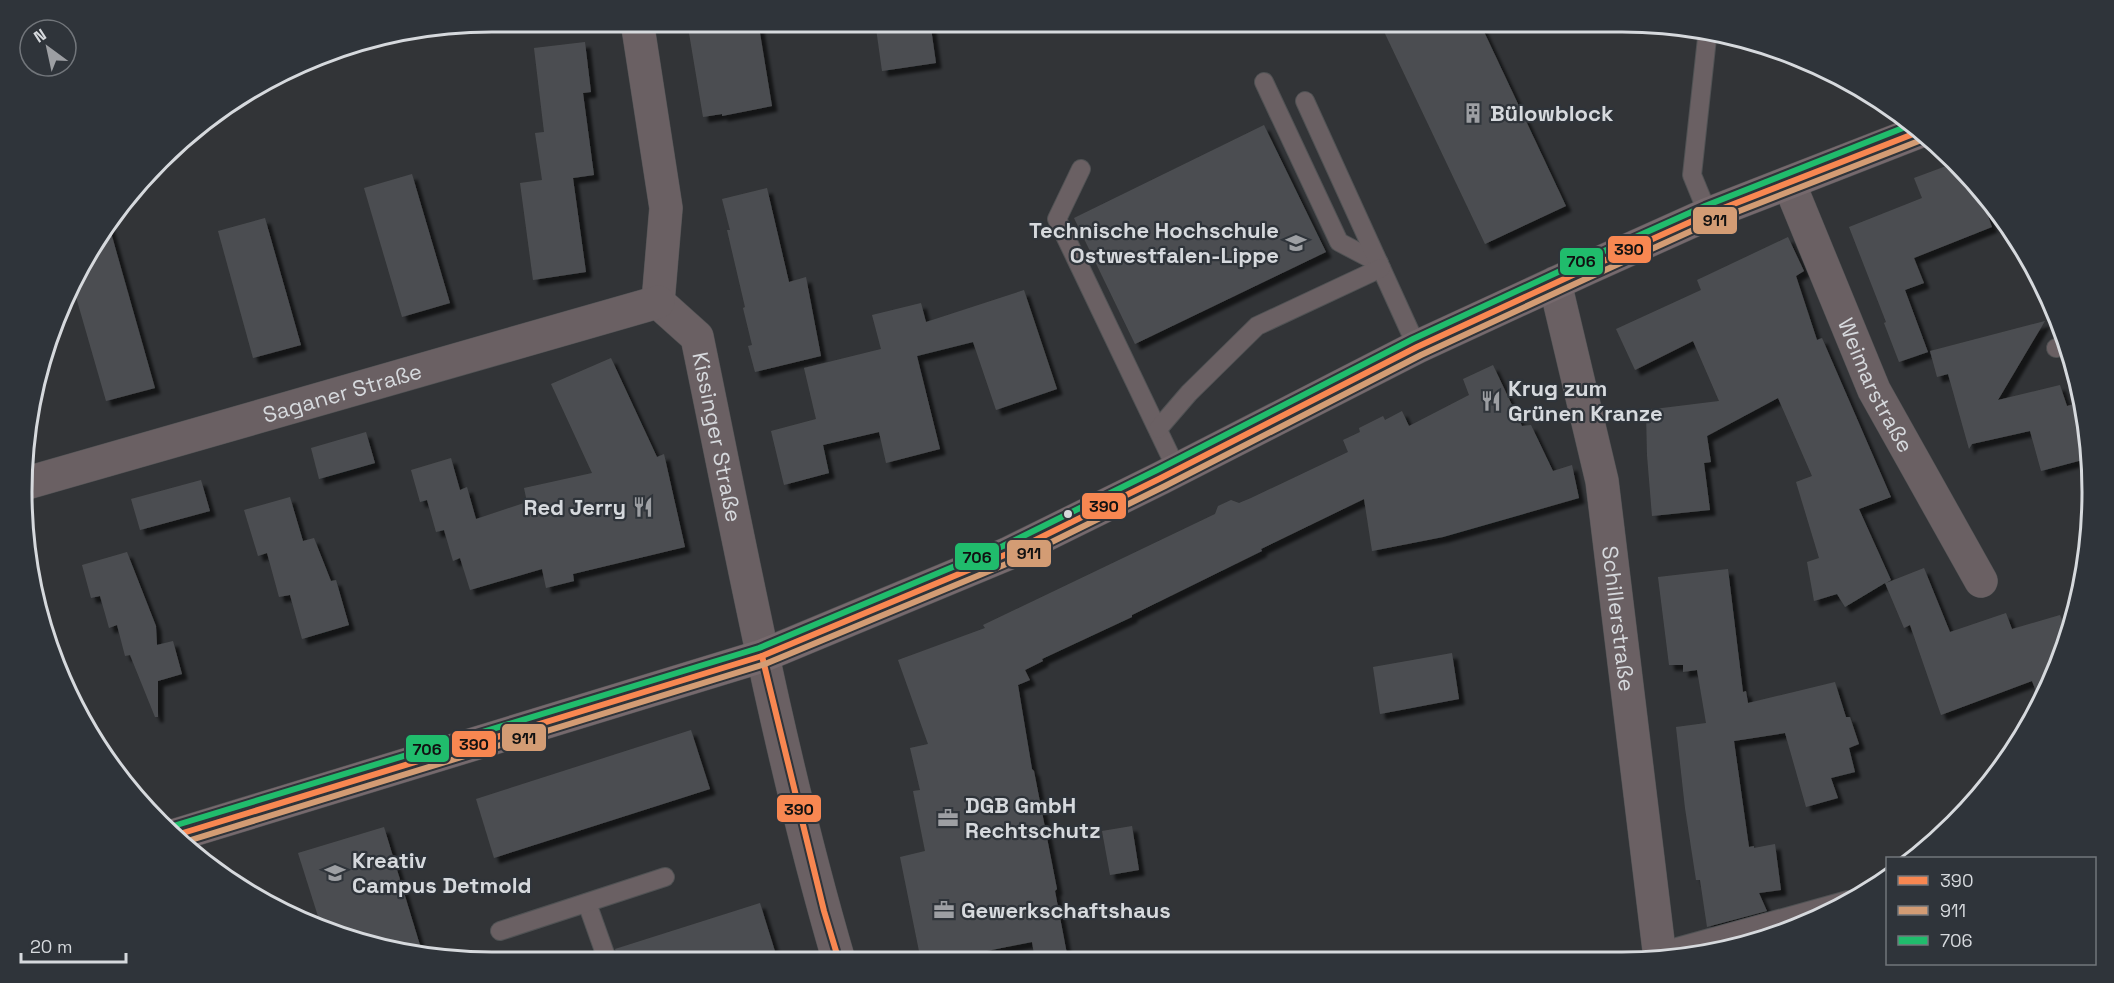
<svg xmlns="http://www.w3.org/2000/svg" width="2114" height="983" viewBox="0 0 2114 983" font-family="'Space Grotesk',sans-serif">
  <style>
    .building { fill: #4c4e51; filter: url(#shadow) }
    .lines { fill: none; stroke-linecap: round; stroke-linejoin: round }
    .lane-casing { stroke: #505254; stroke-width: 20 }
    .street-casing { stroke: #505254; stroke-width: 34 }
    .secondary-casing { stroke: #505254; stroke-width: 34 }
    .lane { stroke: #6a6063; stroke-width: 18 }
    .street { stroke: #6a6063; stroke-width: 33 }
    .secondary { stroke: #76696d; stroke-width: 33 }
    .bus-1-casing { stroke: #2f343a; stroke-width: 10 }
    .bus-2-casing { stroke: #2f343a; stroke-width: 10 }
    .bus-3-casing { stroke: #2f343a; stroke-width: 10 }
    .bus-1 { stroke: #f88751; stroke-width: 6 }
    .bus-2 { stroke: #d39c74; stroke-width: 6 }
    .bus-3 { stroke: #20bc6c; stroke-width: 6 }
    .bus-dot { fill: #d6d9dd; stroke: #2f343a; stroke-width: 2 }
    .labels { text-anchor: middle; stroke-width: 4.5; stroke-linejoin: round; paint-order: stroke }
    .poi-label { font-size: 22px; font-weight: bold; fill: #d6d9dd; stroke: #2f343a; text-anchor: start }
    .street-label { font-size: 22px; fill: #d6d9dd; stroke: #2f343a }
    .rim { fill: none; stroke: #d6d9dd; stroke-width: 3 }
    .line-badge { stroke: #2f343a; stroke-width: 2 }
    .pale-badge-label { font-size: 16px; text-anchor: middle; font-weight: bold; fill: #111 }
  </style>
  <defs>
    <filter id="shadow"><feDropShadow dx="5.5" dy="5.5" stdDeviation="1.5" flood-color="#0009"/></filter>
  </defs>
  <rect width="100%" height="100%" fill="#323437"/>
  <g class="building">
    <path d="M687,21H758L772,106L722,116V114L703,117Z"/>
    <path d="M875,21H930L936,63L882,71Z"/>
    <path d="M1379,21H1479L1566,206L1485,244Z"/>
    <path d="M585,42L591,92L583,93L594,175L573,178L586,272L533,280L520,183L542,180L535,133L544,132L534,48Z"/>
    <path d="M1264,125L1326,252L1135,344L1074,218Z"/>
    <path d="M1957,162L1977,185L1992,227L1914,258L1924,283L1905,290L1928,352L1899,362L1884,323L1886,322L1849,227L1922,198L1914,178Z"/>
    <path d="M412,174L450,303L402,317L364,188Z"/>
    <path d="M767,188L789,282L806,277L821,356L755,372L748,346L752,345L743,308L745,307L727,230H730L722,199Z"/>
    <path d="M265,218L301,345L253,358L218,231Z"/>
    <path d="M108,222L155,388L106,401L72,283L100,230Z"/>
    <path d="M1788,237L1804,271L1796,276L1817,340L1822,338L1891,497L1859,509L1891,580L1886,583L1924,568L1950,632L2006,613L2012,629L2060,615L2068,635L2057,672L2040,702L2032,681L1941,715L1910,625L1904,628L1885,583L1845,607L1837,594L1814,601L1807,562L1819,558L1796,482L1812,476L1778,398L1707,436L1711,462L1704,463L1710,510L1652,516L1647,455L1646,410L1719,401L1693,341L1635,370L1616,329L1701,290L1697,280Z"/>
    <path d="M1024,290L1057,389L996,410L973,342L917,356L940,449L886,463L879,432L823,445L829,473L784,485L771,431L816,419L804,368L881,349L872,315L921,303L926,322Z"/>
    <path d="M2045,321L1998,400L2060,385L2067,406L2084,401L2090,458L2041,471L2030,431L1972,444L1969,449L1948,374L1937,377L1930,351Z"/>
    <path d="M611,358L657,457L664,454L685,547L573,574L574,581L546,588L542,569L470,590L460,558L453,561L444,530L436,532L427,500L420,502L411,470L451,458L460,490L467,487L476,519L527,502L524,488L592,473L551,384Z"/>
    <path d="M1493,365L1522,426L1531,425L1553,471L1572,465L1579,498L1443,537L1372,551L1364,499L1261,549L1262,551L1132,615V617L1042,659L1043,661L1025,670L1030,680L1018,685L1032,769L1034,771L1057,889L1055,891L1067,954L1035,960L1032,942L942,960L921,961L900,857L925,851L913,791L920,790L910,748L928,744L898,660L985,628L983,625L1215,514L1218,506L1231,500L1239,503L1251,498L1348,452L1343,440L1360,432L1359,428L1383,416L1385,420L1402,411L1409,426L1469,395L1463,379Z"/>
    <path d="M366,432L375,463L319,479L311,448Z"/>
    <path d="M201,480L210,511L140,530L131,499Z"/>
    <path d="M290,497L303,541L314,538L331,581L336,580L349,625L302,639L290,595L279,597L267,553L258,556L244,510Z"/>
    <path d="M127,552L156,626L157,645L173,641L182,674L158,681V717H155L130,655L125,656L117,625L109,628L100,596L91,598L82,565Z"/>
    <path d="M1728,569L1743,692L1746,691L1748,703L1835,682L1846,717H1850L1859,744L1849,748L1855,772L1831,778L1838,798L1806,807L1785,733L1734,741L1749,847L1754,846V848L1775,844L1781,890L1759,893L1767,911L1707,927L1700,880H1696L1685,808L1676,727L1706,723L1697,670L1683,672V665H1669L1658,577Z"/>
    <path d="M1452,653L1459,699L1380,714L1373,667Z"/>
    <path d="M691,730L710,789L494,858L476,799Z"/>
    <path d="M1132,826L1139,870L1110,875L1102,831Z"/>
    <path d="M384,827L423,955L399,953L322,929L298,853Z"/>
    <path d="M760,903L778,961L619,962L615,949Z"/>
  </g>
  <g class="lines">
    <g class="lane-casing">
      <g id="lane">
        <path d="M1264,82L1339,242L1379,263"/>
        <path d="M1305,101L1417,347"/>
        <path d="M1081,169L1057,219L1177,470"/>
        <path d="M1708,214L1692,175L1708,29"/>
        <path d="M2056,348L2068,345"/>
        <path d="M1158,429L1189,393L1257,326L1381,268"/>
        <path d="M587,903L608,962"/>
        <path d="M500,931L665,877"/>
        <path d="M1659,952L1848,900"/>
      </g>
    </g>
    <g class="street-casing">
      <g id="street">
        <path id="s1" d="M637,21L666,208L658,302L697,337C740,545 779,756 839,961"/>
        <path id="s2" d="M1789,183L1874,390L1981,581"/>
        <path id="s3" d="M1555,283L1602,481L1660,958"/>
        <path id="s4" d="M27,483L658,302"/>
      </g>
    </g>
    <g class="secondary-casing">
      <path id="secondary" d="M173,836L762,656L1007,554L1161,478L1417,347L1588,268L1708,214L1921,131"/>
    </g>
    <use href="#lane" class="lane"/>
    <use href="#street" class="street"/>
    <use href="#secondary" class="secondary"/>
    <g class="bus-1-casing">
      <g id="bus-1">
        <path d="M762,656L824,911L839,961"/>
        <path d="M173,836L762,656L1007,554L1161,478L1417,347L1588,268L1708,214L1921,131"/>
      </g>
    </g>
    <g class="bus-2-casing">
      <path id="bus-2" d="M181,843L765,664L1011,562L1165,486L1421,355L1592,276L1711,222L1924,139"/>
    </g>
    <g class="bus-3-casing">
      <path id="bus-3" d="M170,827L759,648L1003,546L1157,470L1413,339L1584,260L1705,206L1913,124"/>
    </g>
    <use href="#bus-1" class="bus-1"/>
    <use href="#bus-2" class="bus-2"/>
    <use href="#bus-3" class="bus-3"/>
  </g>
  <defs>
    <g id="building-bare" transform="scale(1.62)"><path d="M-4-6H4V6H1V3H-1V6H-4ZM-2.5-4.3h1.7v1.8h-1.7ZM.8-4.3h1.7v1.8H.8ZM-2.5-1h1.7V.8h-1.7ZM.8-1h1.7V.8H.8Z" fill="#9d9fa3" stroke="#2f343a" stroke-width="2.5" paint-order="stroke"/></g>
    <g id="university-bare" transform="scale(1.62)"><path d="M0-5L7-2L0 1L-7-2ZM-4 1L0 2.5L4 1V4Q0 6-4 4Z" fill="#9d9fa3" stroke="#2f343a" stroke-width="2.5" paint-order="stroke"/></g>
    <g id="restaurant-bare" transform="scale(1.62)"><path d="M-5-6h1v4h1v-4h1v4h1v-4h1v5L-1.5 .5V6h-2V.5L-5-1ZM5-6V6H3V1.5H1.5Q1.5-4 5-6Z" fill="#9d9fa3" stroke="#2f343a" stroke-width="2.5" paint-order="stroke"/></g>
    <g id="office-bare" transform="scale(1.62)"><path d="M-6-3h4V-5.5h4V-3h4V5H-6ZM-1-4.5V-3h2v-1.5ZM-6 0V1H6V0Z" fill="#9d9fa3" stroke="#2f343a" stroke-width="2.5" paint-order="stroke"/></g>
  </defs>
  <g fill-rule="evenodd">
    <use href="#building-bare" x="1473" y="113"/>
    <use href="#university-bare" x="1296" y="243"/>
    <use href="#restaurant-bare" x="1491" y="401"/>
    <use href="#restaurant-bare" x="643" y="507"/>
    <use href="#office-bare" x="948" y="818"/>
    <use href="#university-bare" x="335" y="873"/>
    <use href="#office-bare" x="944" y="910"/>
  </g>
  <circle class="bus-dot" cx="1068" cy="514" r="5"/>
  <g class="labels">
    <g class="poi-label">
      <text x="1490" y="121">Bülowblock</text>
      <text x="1279" y="238" text-anchor="end">Technische Hochschule<tspan x="1279" dy="25">Ostwestfalen-Lippe</tspan></text>
      <text x="1508" y="396">Krug zum<tspan x="1508" dy="25">Grünen Kranze</tspan></text>
      <text x="626" y="515" text-anchor="end">Red Jerry</text>
      <text x="965" y="813">DGB GmbH<tspan x="965" dy="25">Rechtschutz</tspan></text>
      <text x="352" y="868">Kreativ<tspan x="352" dy="25">Campus Detmold</tspan></text>
      <text x="961" y="918">Gewerkschaftshaus</text>
    </g>
    <g class="street-label">
      <text dy="8" stroke="none"><textPath href="#s2" startOffset="220">Weimarstraße</textPath></text>
      <text dy="8" stroke="none"><textPath href="#s4" startOffset="328">Saganer Straße</textPath></text>
      <text dy="8" stroke="none"><textPath href="#s1" startOffset="438">Kissinger Straße</textPath></text>
      <text dy="8" stroke="none"><textPath href="#s3" startOffset="342">Schillerstraße</textPath></text>
    </g>
  </g>
  <path d="M0 0H2114V983H0ZM492 32H1622A460 460 0 0 1 2082 492V492A460 460 0 0 1 1622 952H492A460 460 0 0 1 32 492V492A460 460 0 0 1 492 32Z" fill="#2f343a" fill-rule="evenodd"/>
  <path class="rim" d="M492 32H1622A460 460 0 0 1 2082 492V492A460 460 0 0 1 1622 952H492A460 460 0 0 1 32 492V492A460 460 0 0 1 492 32Z"/>
  <g class="line-badge">
    <rect x="1692" y="206" width="46" height="29" rx="6" fill="#d39c74"/>
    <rect x="1607" y="235" width="45" height="29" rx="6" fill="#f88751"/>
    <rect x="1559" y="247" width="45" height="29" rx="6" fill="#20bc6c"/>
    <rect x="1081" y="492" width="46" height="28" rx="6" fill="#f88751"/>
    <rect x="1006" y="539" width="46" height="29" rx="6" fill="#d39c74"/>
    <rect x="954" y="542" width="46" height="29" rx="6" fill="#20bc6c"/>
    <rect x="501" y="723" width="46" height="29" rx="6" fill="#d39c74"/>
    <rect x="451" y="730" width="46" height="28" rx="6" fill="#f88751"/>
    <rect x="405" y="734" width="45" height="29" rx="6" fill="#20bc6c"/>
    <rect x="776" y="794" width="46" height="29" rx="6" fill="#f88751"/>
  </g>
  <g class="pale-badge-label">
    <text x="1715" y="226">911</text>
    <text x="1629" y="255">390</text>
    <text x="1581" y="267">706</text>
    <text x="1104" y="512">390</text>
    <text x="1029" y="559">911</text>
    <text x="977" y="563">706</text>
    <text x="524" y="744">911</text>
    <text x="474" y="750">390</text>
    <text x="427" y="755">706</text>
    <text x="799" y="815">390</text>
  </g>
  <rect x="1886" y="857" width="210" height="108" fill="#2f343a" stroke="#72767b" stroke-width="1.5"/>
  <rect x="1898" y="876" width="30" height="9" fill="#f88751" stroke="#72767b" stroke-width="1.5"/>
  <text x="1940" y="887" font-size="18" fill="#d6d9dd">390</text>
  <rect x="1898" y="906" width="30" height="9" fill="#d39c74" stroke="#72767b" stroke-width="1.5"/>
  <text x="1940" y="917" font-size="18" fill="#d6d9dd">911</text>
  <rect x="1898" y="936" width="30" height="9" fill="#20bc6c" stroke="#72767b" stroke-width="1.5"/>
  <text x="1940" y="947" font-size="18" fill="#d6d9dd">706</text>
  <g transform="translate(48 48) rotate(327)"><circle r="28" fill="#2f343a" stroke="#72767b" stroke-width="1.5"/>
  <path d="M0-4.5L10 22L0 15L-10 22Z" fill="#9d9fa3"/>
  <text y="-9" font-size="16" font-weight="bold" text-anchor="middle" fill="#d6d9dd">N</text>
  </g>
  <path d="M21 953v9h105v-9" fill="none" stroke="#d6d9dd" stroke-width="3"/>
  <text x="30" y="953" font-size="18" fill="#d6d9dd" stroke="#2f343a" stroke-width="4.5" paint-order="stroke">20 m</text>
</svg>
